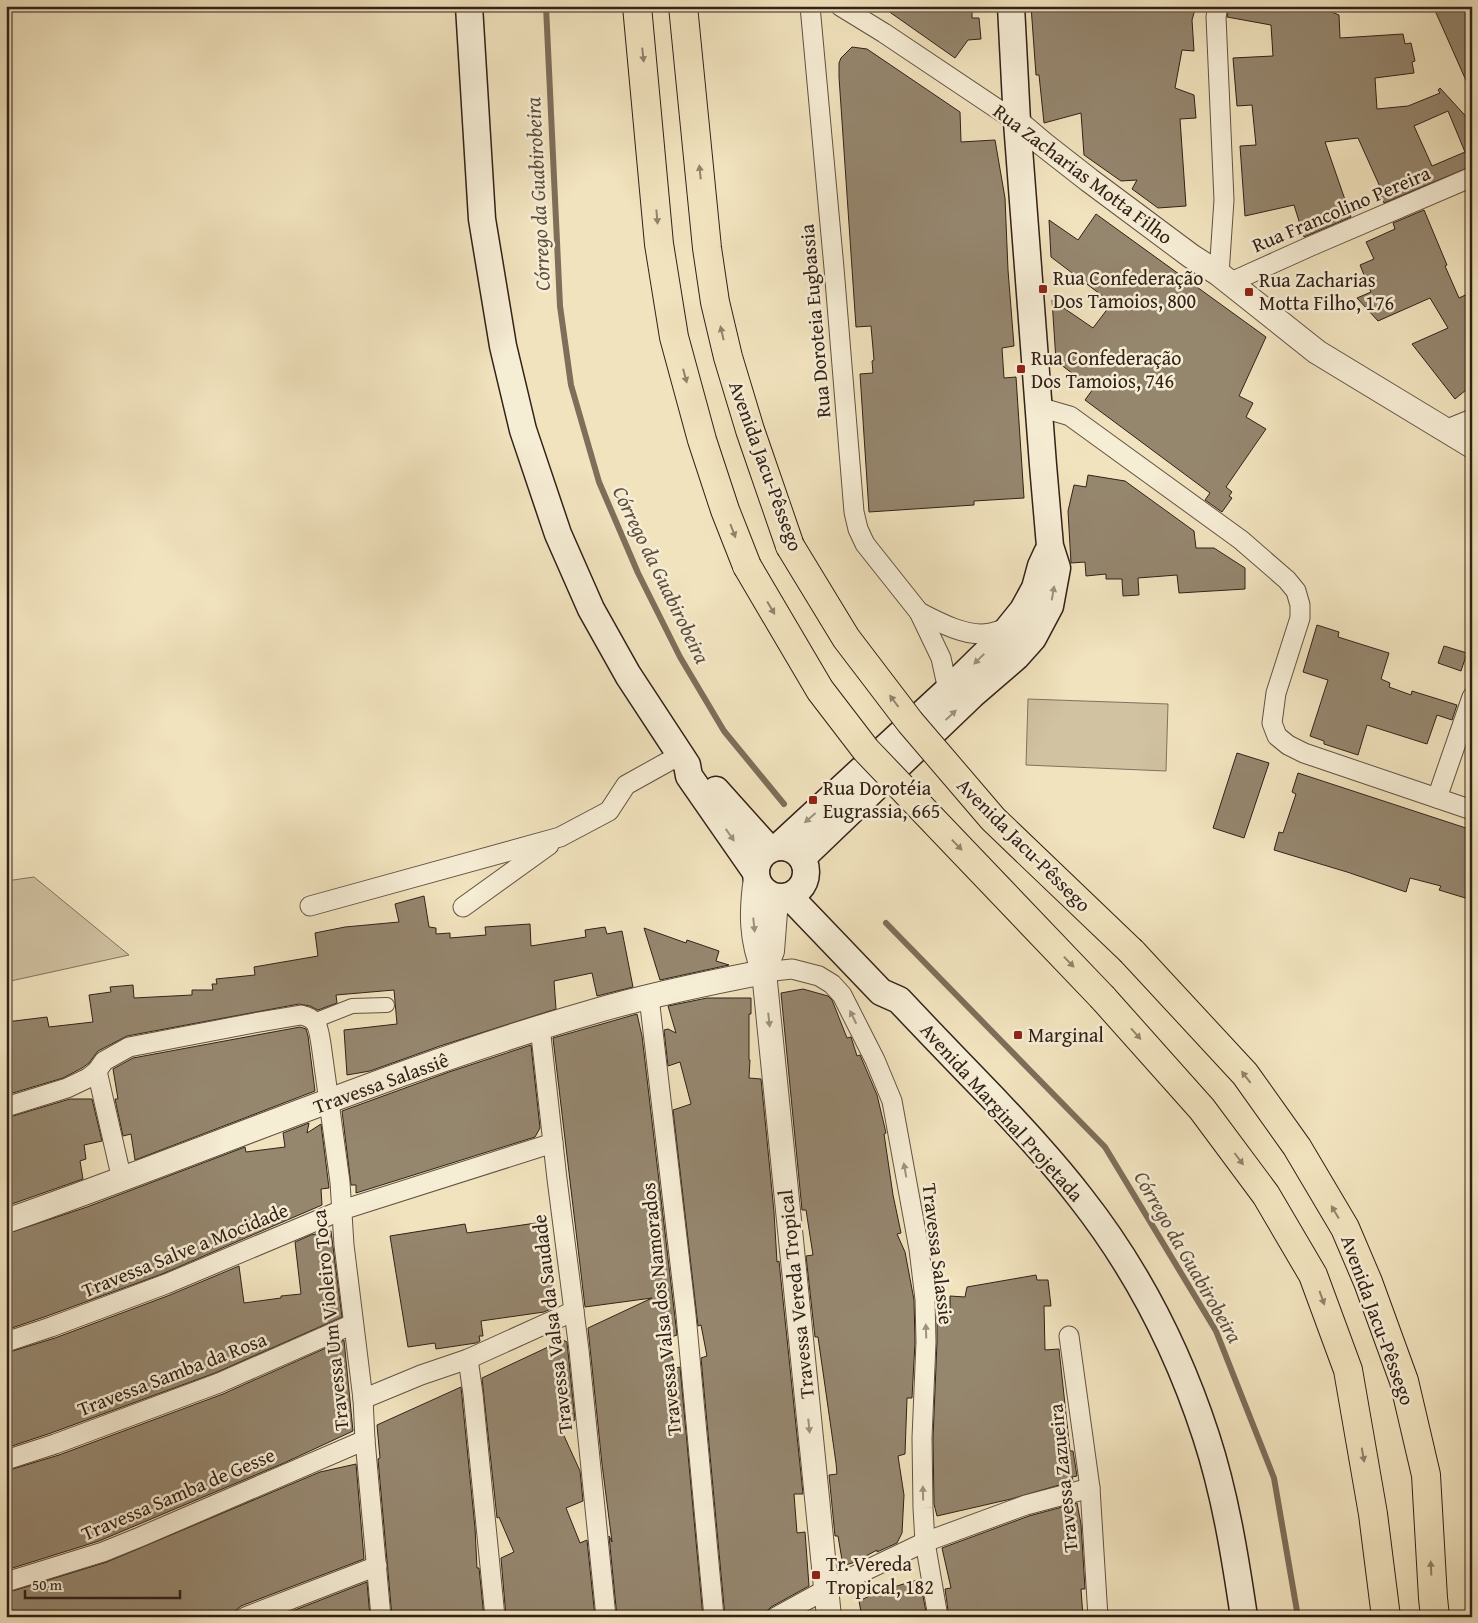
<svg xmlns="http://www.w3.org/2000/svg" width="1478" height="1623" viewBox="0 0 1478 1623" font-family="'Gentium Book Plus',serif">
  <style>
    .green { fill: #d1c2a2; stroke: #82725d }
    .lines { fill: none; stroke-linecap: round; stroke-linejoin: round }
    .stream { stroke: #7e6e5a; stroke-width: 6 }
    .building { fill: #95866e; stroke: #322118; fill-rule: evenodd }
    .pedestrian-casing { stroke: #625242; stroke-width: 16 }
    .minor-casing { stroke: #625242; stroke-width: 21 }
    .tertiary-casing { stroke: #625242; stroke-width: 26 }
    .secondary-casing { stroke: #322118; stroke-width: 29 }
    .trunk-casing { stroke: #322118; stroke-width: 30 }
    .pedestrian { stroke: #f6edd5; stroke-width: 14 }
    .minor { stroke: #f6edd5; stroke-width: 19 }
    .tertiary { stroke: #f6edd5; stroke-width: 24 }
    .secondary { stroke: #f6edd5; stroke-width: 26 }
    .trunk { stroke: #f1e3be; stroke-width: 28 }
    .trunk-bridge-casing { stroke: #322118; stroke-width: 30; stroke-linecap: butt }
    .trunk-bridge { stroke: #f1e3be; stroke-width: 28 }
    .oneway { fill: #92826b }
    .oneway2 { fill: #9e9180 }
    .poi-dot { fill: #8f2418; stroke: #f6edd5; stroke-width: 2 }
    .labels { text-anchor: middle; stroke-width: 5; stroke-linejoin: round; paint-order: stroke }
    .street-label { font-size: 20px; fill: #322118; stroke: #f6edd5 }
    .poi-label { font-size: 20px; fill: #322118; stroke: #f6edd5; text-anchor: start }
    .water-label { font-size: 21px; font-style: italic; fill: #5e4e3e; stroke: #f6edd5 }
  </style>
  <rect width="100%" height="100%" fill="#f1e3be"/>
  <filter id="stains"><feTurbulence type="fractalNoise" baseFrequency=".004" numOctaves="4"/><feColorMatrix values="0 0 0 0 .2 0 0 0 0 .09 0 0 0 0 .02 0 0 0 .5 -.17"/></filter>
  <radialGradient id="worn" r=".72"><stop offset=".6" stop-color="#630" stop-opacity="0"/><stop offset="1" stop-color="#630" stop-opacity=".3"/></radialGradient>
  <g class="green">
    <path d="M1028,699L1168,704L1166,771L1026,765Z"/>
    <path d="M34,877L129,955L6,982V881Z"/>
  </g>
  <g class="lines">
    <g class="stream">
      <path d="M546,6L560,306L571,385L599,482L638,573L680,657L724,731L784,804"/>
      <path d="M886,923L1105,1147L1216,1331L1274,1478L1298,1617"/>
    </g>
  </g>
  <g class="building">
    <path d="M881,6H972V18H979L981,39L968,40L955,58Z"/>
    <path d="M1031,6H1196L1192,20L1194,51L1182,50L1175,88L1194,95L1196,118L1180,119L1186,206L1158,208L1132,189L1137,180L1121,181L1084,155L1081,113L1044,123L1039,75H1036Z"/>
    <path d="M1229,6H1317L1339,15L1340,38L1403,34L1405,44L1411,43L1415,61L1412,62L1414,73L1375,78L1377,109L1408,106L1440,93L1438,90L1440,88L1472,123V166L1384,203L1378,190L1381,189L1358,138L1325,142L1351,217L1304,237L1294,205L1245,216L1240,146L1256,145L1252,105L1237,106L1233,58L1273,56L1271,25L1227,17ZM1448,111L1465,152L1432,166L1414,126Z"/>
    <path d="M1433,6H1467L1472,16V94Z"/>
    <path d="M852,47L867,49L960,112L961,142L995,140L1005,198L1008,270L1014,346L1002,348L1004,378L1016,377L1024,498L974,501V505L869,512L860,374L873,373L872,361L874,360L871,326L856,327L839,77V63L841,58Z"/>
    <path d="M1424,210L1447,265L1445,266L1459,298L1472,292V385L1455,399L1412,344L1448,328L1430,298L1378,321L1357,298L1371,292L1360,265L1374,259L1366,242L1395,229L1393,223Z"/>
    <path d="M1096,214L1266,337L1239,396L1253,403L1246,417L1266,429L1226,487L1232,492L1229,496L1232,498L1222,512L1205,500L1210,493L1085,400L1093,389L1056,361L1052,300L1093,328L1112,303L1051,257L1049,220L1078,240Z"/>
    <path d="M1088,475L1125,481L1194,531L1196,548H1214L1245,568V589L1179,593L1177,575L1138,578L1139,595L1123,596L1122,579H1106V574L1086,576L1085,562L1071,563L1068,511L1074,485L1086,487Z"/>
    <path d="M1317,625L1339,632L1338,637L1389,653L1381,679L1390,683L1389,687L1411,695L1412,691L1457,705L1452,720L1437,715L1427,744L1367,725L1358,755L1324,744V741L1310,736L1328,680L1303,672Z"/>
    <path d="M1444,646L1467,653L1461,671L1438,663Z"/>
    <path d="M1237,753L1269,763L1244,838L1213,828Z"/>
    <path d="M1298,773L1472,830V900L1439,890L1441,886L1410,878L1406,892L1347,872L1274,850L1279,832L1283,833L1296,794L1292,792Z"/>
    <path d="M424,896L429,927L436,928V934L450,933V938L486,935L485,927L530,924L531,946L586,937L585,930L605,927L607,934L622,931L633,987L597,996L592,973L554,981L556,1009L440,1046L370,1071L347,1075L344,1030L397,1024L394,990L336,995L337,1003L318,1010L310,1006L299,1004L127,1036L98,1051L89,1063L82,1068L63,1078L6,1095V1022L47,1017L49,1027L93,1022L89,995L111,992L110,987L133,985L134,998L192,995V990H213L212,984H217L216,979L255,975L254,967L318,956L315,933L345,927L399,922L395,904Z"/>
    <path d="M644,928L686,943L687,940L719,951L716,961L729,965L660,980Z"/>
    <path d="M803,989L828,996L832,1000L847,1038L851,1037L857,1056L860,1055L877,1095L886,1133L884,1134L893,1195L901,1233L897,1234L905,1252L914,1300L915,1342L912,1398H907L905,1454L898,1456L904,1495L902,1533L897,1543L877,1552V1550L855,1562L843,1566L838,1536H835L829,1475L837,1474L836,1463L818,1337H815L806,1256L813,1255L806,1210H802L781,993Z"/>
    <path d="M707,998H751V1014H749V1060H750L749,1078L761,1079L774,1212L777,1262L779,1261L803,1494H794L797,1533L805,1532L809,1586L771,1607L766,1612L765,1617H725L701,1358L707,1356L701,1325L698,1326L673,1110L691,1104L680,1062L668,1066L664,1030L668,1029L676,1033L668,1006Z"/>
    <path d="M637,1014L642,1036L677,1335L666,1339L676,1368L680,1367L703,1617H617L609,1536L612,1542L602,1464L588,1328L652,1298L585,1307L553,1038Z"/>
    <path d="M300,1027L306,1029L308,1036L315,1091L135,1160L131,1134L123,1136L115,1099H118L113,1069L133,1058Z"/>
    <path d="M531,1045L540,1128L535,1137L356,1193V1185H351L342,1111L449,1072Z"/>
    <path d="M70,1099H92L102,1141L84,1145L86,1159L80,1161L83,1179L6,1206V1118Z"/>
    <path d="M309,1123L307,1133L321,1124L329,1188L321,1189L322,1205L162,1274L47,1316L6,1330V1234L87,1207L245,1147L246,1152L285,1147L283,1133Z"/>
    <path d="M543,1222L555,1307L544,1312L481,1321L483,1336H479L480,1341L476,1343L436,1349L435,1343L408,1347L390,1236L465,1224L467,1233Z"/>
    <path d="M331,1231L342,1317L215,1373L51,1433L6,1448V1353L55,1338L170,1295L239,1266L244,1303L281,1298V1296L301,1294L295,1242L311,1235Z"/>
    <path d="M1036,1275L1037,1280H1048L1051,1306H1044L1045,1350L1059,1349L1070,1451H1073L1077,1476L1072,1477L1073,1481L1011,1499L937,1516L934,1504L933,1438L937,1342V1310L950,1311V1296L965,1297L967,1287Z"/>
    <path d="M344,1340L353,1431L284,1463L99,1541L6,1570V1471L59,1455L223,1394Z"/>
    <path d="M563,1340L567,1342L575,1420L560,1427L580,1471L583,1501L566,1508L580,1543L587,1540L595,1617H506L501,1558L514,1552L499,1517L497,1518L482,1378Z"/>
    <path d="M461,1387L475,1528L477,1568H479L484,1617H392L378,1459L380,1458L377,1425Z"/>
    <path d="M356,1464L364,1559L241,1606L236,1610L234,1617H6V1593L107,1562L320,1472Z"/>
    <path d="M1077,1503L1081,1524L1085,1589H1081L1083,1617H949L945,1589L951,1588L942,1548L1029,1516Z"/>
    <path d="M917,1580L918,1592L922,1591L927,1617H862L859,1601L880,1591Z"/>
    <path d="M367,1582L370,1617H277Z"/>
  </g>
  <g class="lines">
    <g class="pedestrian-casing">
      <path id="pedestrian" d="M314,1021L352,1006L387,1005"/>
    </g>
    <g class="minor-casing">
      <g id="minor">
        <path d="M810,6L834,268L854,512L858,529L865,544L919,612L941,658L948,690"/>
        <path d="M840,6L884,33L1017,122"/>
        <path d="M1218,6L1216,17L1224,200L1219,274"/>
        <path d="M1229,283L1311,246L1472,177"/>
        <path d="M1039,407L1070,416L1241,540L1287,580L1296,591L1300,605V618L1276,693L1272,723L1277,736L1288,745L1304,753L1472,810"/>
        <path d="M1445,430L1472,419"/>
        <path d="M919,612C938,622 968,638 990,633C996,632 1003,629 1009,627"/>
        <path d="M1437,798L1472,697"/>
        <path d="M310,906L560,837L609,811L626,785L680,755"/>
        <path d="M463,907L549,845"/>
        <path d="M764,972L792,969L819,976L832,984L842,995L875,1060L892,1101L919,1249L925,1299L926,1342L922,1438L923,1508L925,1542L938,1617"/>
        <path d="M649,997L686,1315L714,1617"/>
        <path d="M540,1027L557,1179L579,1350L606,1617"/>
        <path d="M97,1071L122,1180"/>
        <path d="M6,1107L67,1088L88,1078L97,1071L104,1061L129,1047L254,1023L301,1015C319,1019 318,1028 321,1044L340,1182L344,1245L363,1399L365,1440L381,1617"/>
        <path d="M1069,1336L1090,1488L1098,1617"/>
        <path d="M6,1342L51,1327L166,1284L342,1210L553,1143"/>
        <path d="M468,1359L473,1394L495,1617"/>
        <path d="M363,1399L421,1375L468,1359L574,1311"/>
        <path d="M6,1460L55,1444L219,1383L353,1324"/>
        <path d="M6,1582L103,1552L140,1537L365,1440"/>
        <path d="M245,1617L377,1566"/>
        <path d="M776,1617L825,1590L925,1542L1026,1505L1090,1488"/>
      </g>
    </g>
    <g class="tertiary-casing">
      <g id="tertiary">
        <path d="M1017,122L1043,144L1089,180L1191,256L1219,274L1317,352L1472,446"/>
        <path d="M756,878C751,912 751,939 764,972L829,1617"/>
        <path d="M764,972L772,951L775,912L780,897"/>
        <path d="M6,1221C202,1153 393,1069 592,1012C649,995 707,983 764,972"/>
      </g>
    </g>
    <g class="secondary-casing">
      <g id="secondary">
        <path d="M469,6L482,219L503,346L523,430L558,534L591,609L628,675L687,765L689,776L755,871"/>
        <path d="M716,790L769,849"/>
        <circle cx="781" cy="872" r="25"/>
        <path d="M778,847L948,690L998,641L1023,610L1035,588L1041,566L1047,553"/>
        <path d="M802,858L972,695L1016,657L1033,638L1050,606L1057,568L1050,546L1043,465L1017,122L1011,6"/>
        <path d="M789,896L881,992L899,1000C930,1033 961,1065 993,1098C1023,1130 1053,1162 1080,1197C1136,1268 1178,1350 1206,1436C1225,1494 1235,1556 1244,1617"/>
      </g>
    </g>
    <g class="trunk-casing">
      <g id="trunk">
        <path d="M637,6L659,244L674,337L702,440L725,510L747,566"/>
        <path d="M683,6L707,248L715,302L728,357L750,430L790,546"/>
        <path d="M1132,952L1245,1074L1297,1147L1345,1228L1368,1282L1404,1381L1426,1475L1433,1598L1435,1617"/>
        <path d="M1103,998L1202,1109L1266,1195L1313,1275L1348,1370L1373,1514L1386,1617"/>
      </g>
    </g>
    <use href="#pedestrian" class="pedestrian"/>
    <use href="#minor" class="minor"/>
    <use href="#tertiary" class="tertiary"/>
    <use href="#secondary" class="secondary"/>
    <use href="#trunk" class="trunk"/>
    <g class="trunk-bridge-casing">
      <g id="trunk-bridge">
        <path d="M790,546L846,638L910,722L993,819L1132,952"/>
        <path d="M747,566L820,690L866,750L1103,998"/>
      </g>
    </g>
    <use href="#trunk-bridge" class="trunk-bridge"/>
  </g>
  <defs><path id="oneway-solid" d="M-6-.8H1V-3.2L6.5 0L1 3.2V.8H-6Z" transform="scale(1.25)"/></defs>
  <g class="oneway">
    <use href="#oneway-solid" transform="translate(643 55) rotate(84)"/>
    <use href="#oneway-solid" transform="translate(700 172) rotate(-96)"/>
    <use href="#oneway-solid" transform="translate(657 217) rotate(85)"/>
    <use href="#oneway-solid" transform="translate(722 333) rotate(-103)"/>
    <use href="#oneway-solid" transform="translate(685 376) rotate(75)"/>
    <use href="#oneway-solid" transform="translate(733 531) rotate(69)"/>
    <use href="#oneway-solid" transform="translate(771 608) rotate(59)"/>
    <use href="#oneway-solid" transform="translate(894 701) rotate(-127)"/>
    <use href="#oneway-solid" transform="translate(957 845) rotate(46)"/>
    <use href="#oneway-solid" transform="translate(1069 962) rotate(46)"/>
    <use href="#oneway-solid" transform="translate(1136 1034) rotate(48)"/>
    <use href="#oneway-solid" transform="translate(1246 1077) rotate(-128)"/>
    <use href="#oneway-solid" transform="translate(1239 1159) rotate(53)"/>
    <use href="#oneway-solid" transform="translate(1335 1212) rotate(-121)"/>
    <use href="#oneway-solid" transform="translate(1322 1298) rotate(70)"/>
    <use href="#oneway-solid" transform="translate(1363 1455) rotate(80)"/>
    <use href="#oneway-solid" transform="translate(1431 1568) rotate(-93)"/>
  </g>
  <g class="oneway2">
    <use href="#oneway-solid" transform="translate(1053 593) rotate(-80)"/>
    <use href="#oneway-solid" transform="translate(979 659) rotate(135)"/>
    <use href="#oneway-solid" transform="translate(951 715) rotate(-43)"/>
    <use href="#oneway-solid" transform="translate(810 818) rotate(139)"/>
    <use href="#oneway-solid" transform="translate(730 835) rotate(55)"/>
    <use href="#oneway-solid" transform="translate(754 925) rotate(84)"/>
    <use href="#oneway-solid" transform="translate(853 1017) rotate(-116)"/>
    <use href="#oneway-solid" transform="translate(769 1020) rotate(84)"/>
    <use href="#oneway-solid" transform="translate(905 1170) rotate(-100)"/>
    <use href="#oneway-solid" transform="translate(926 1331) rotate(-92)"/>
    <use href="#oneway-solid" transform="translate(809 1426) rotate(84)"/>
    <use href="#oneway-solid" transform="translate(923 1493) rotate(-91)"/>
  </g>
  <g class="poi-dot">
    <rect x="1038" y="284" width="10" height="10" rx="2.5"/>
    <rect x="1244" y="287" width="10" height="10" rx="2.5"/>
    <rect x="1016" y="364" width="10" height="10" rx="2.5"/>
    <rect x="808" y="795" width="10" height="10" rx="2.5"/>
    <rect x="1013" y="1030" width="10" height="10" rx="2.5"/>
    <rect x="811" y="1570" width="10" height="10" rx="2.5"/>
  </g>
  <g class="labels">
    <g class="street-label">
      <text transform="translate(1083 174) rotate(37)" y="7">Rua Zacharias Motta Filho</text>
      <text transform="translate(1341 209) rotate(-23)" y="7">Rua Francolino Pereira</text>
      <text transform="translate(815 321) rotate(-95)" y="7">Rua Doroteia Eugbassia</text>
      <text transform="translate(766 466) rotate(70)" y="7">Avenida Jacu-Pêssego</text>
      <text transform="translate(1024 845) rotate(45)" y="7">Avenida Jacu-Pêssego</text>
      <text transform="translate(381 1083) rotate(-20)" y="7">Travessa Salassiê</text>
      <text transform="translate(1002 1112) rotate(48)" y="7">Avenida Marginal Projetada</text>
      <text transform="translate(185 1250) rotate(-22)" y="7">Travessa Salve a Mocidade</text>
      <text transform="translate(938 1254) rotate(83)" y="7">Travessa Salassie</text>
      <text transform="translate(796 1294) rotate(-96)" y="7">Travessa Vereda Tropical</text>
      <text transform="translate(661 1309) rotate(-96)" y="7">Travessa Valsa dos Namorados</text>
      <text transform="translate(330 1320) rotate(-96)" y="7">Travessa Um Violeiro Toca</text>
      <text transform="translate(1378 1320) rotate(70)" y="7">Avenida Jacu-Pêssego</text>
      <text transform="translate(552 1324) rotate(-97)" y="7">Travessa Valsa da Saudade</text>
      <text transform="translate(172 1374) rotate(-21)" y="7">Travessa Samba da Rosa</text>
      <text transform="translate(1063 1478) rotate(-96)" y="7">Travessa Zazueira</text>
      <text transform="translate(178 1494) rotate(-23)" y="7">Travessa Samba de Gesse</text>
    </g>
    <g class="poi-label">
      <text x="1053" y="285">Rua Confederação<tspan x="1053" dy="23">Dos Tamoios, 800</tspan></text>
      <text x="1259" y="287">Rua Zacharias<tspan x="1259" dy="23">Motta Filho, 176</tspan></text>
      <text x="1031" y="365">Rua Confederação<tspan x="1031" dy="23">Dos Tamoios, 746</tspan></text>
      <text x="823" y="795">Rua Dorotéia<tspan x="823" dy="23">Eugrassia, 665</tspan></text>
      <text x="1028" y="1042">Marginal</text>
      <text x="826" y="1571">Tr. Vereda<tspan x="826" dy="23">Tropical, 182</tspan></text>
    </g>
    <g class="water-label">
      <text transform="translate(538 194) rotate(-93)" y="7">Córrego da Guabirobeira</text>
      <text transform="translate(661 575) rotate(64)" y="7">Córrego da Guabirobeira</text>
      <text transform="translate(1188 1257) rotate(60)" y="7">Córrego da Guabirobeira</text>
    </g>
  </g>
  <rect width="1478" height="1623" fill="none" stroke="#f1e3be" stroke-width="25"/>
  <rect x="8" y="8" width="1463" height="1608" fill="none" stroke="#322118" stroke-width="2.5"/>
  <rect x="12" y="12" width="1453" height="1598" fill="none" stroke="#322118"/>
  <path d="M25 1590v8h155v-8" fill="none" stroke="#322118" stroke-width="2.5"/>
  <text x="32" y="1590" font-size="15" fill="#322118" stroke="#f6edd5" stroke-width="4" paint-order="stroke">50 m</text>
  <rect width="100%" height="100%" filter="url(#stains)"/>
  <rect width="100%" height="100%" fill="url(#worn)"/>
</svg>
